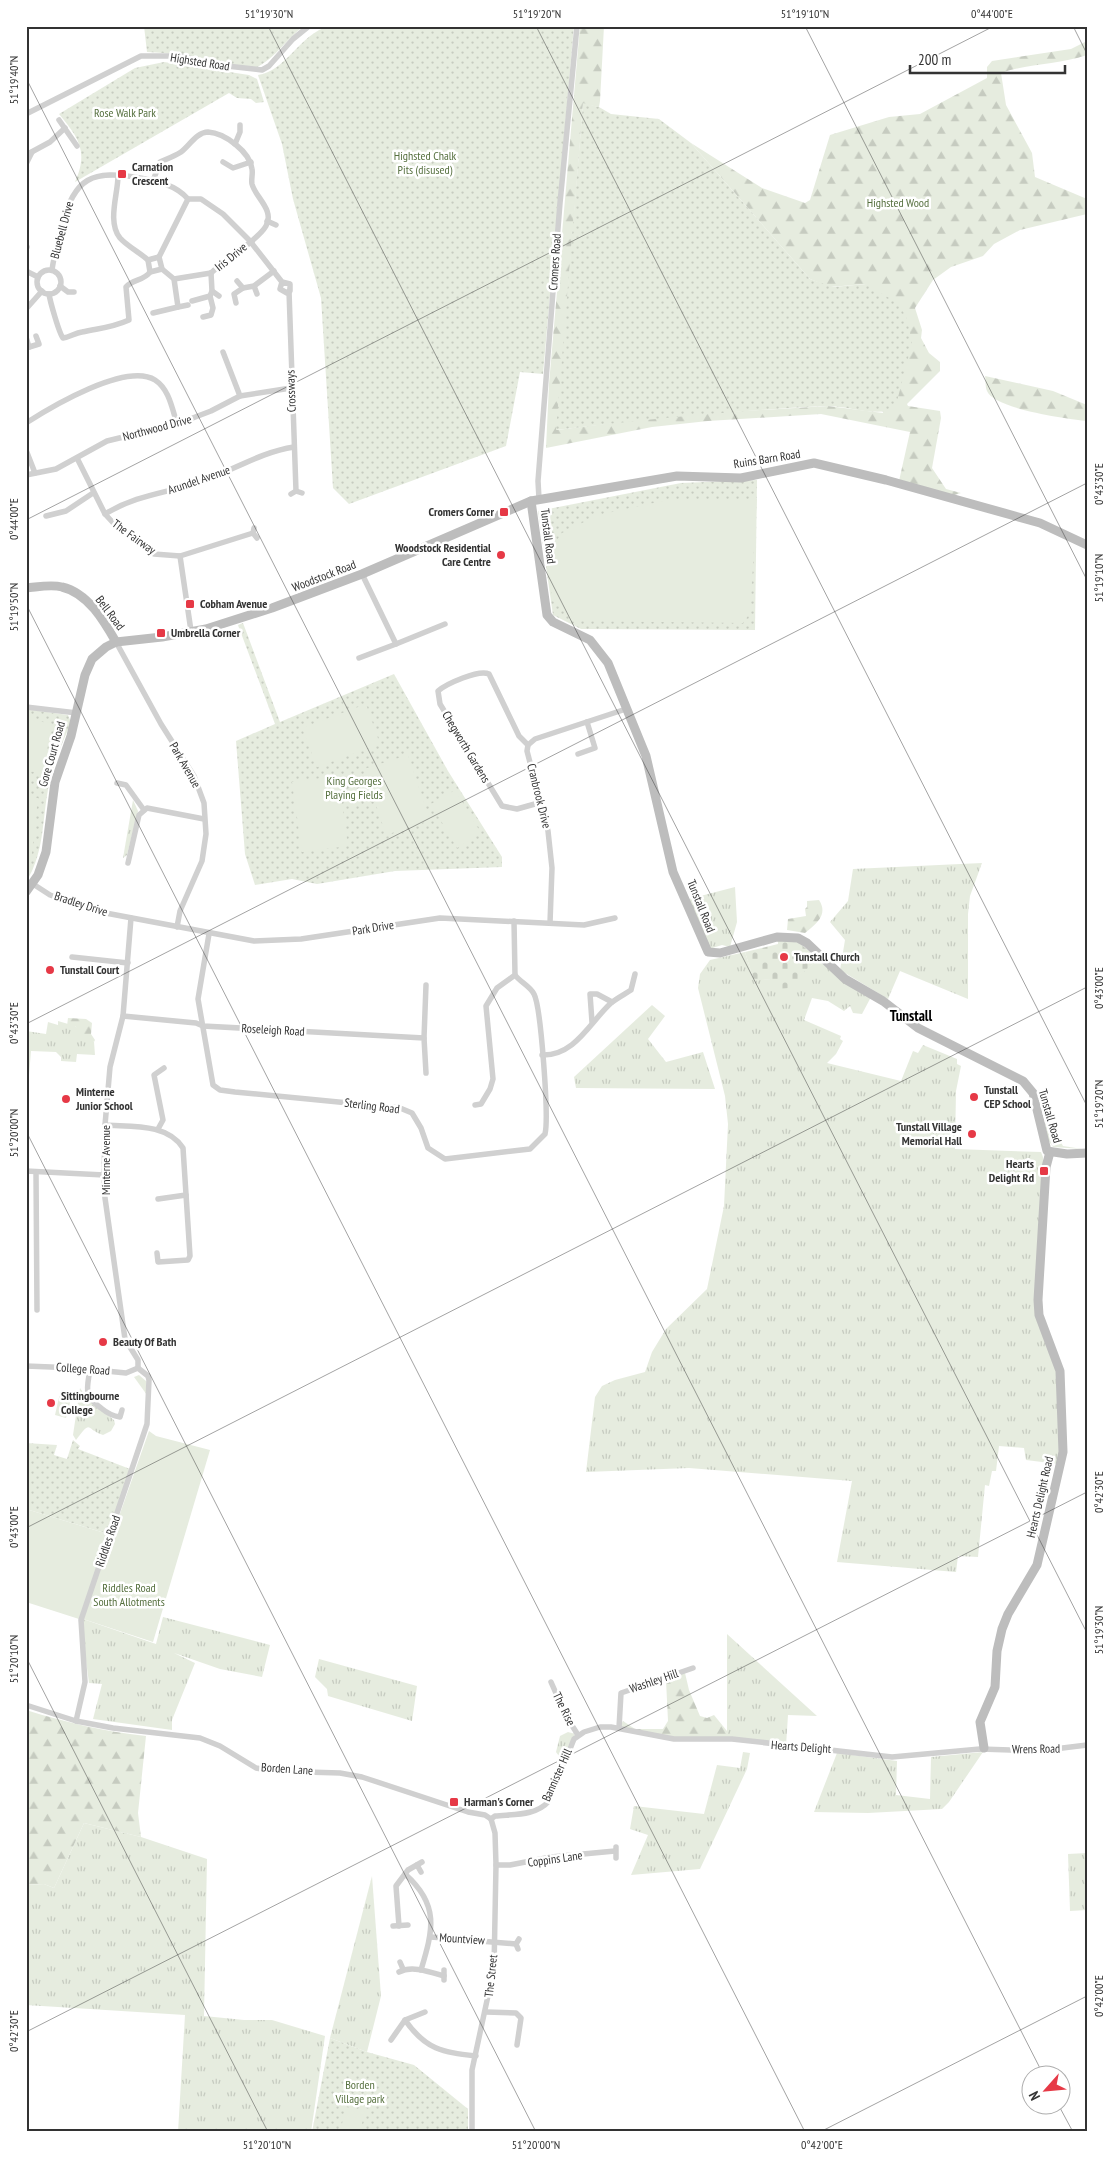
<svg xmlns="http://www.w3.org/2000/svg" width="1113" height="2158" viewBox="0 0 1113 2158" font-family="'PT Sans Narrow',sans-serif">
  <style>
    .grass { fill: url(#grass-tufts) }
    .forest { fill: url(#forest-firs) }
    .cemetery { fill: url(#cemetery-stones) }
    .park { fill: url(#park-dots) }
    .garden { fill: #e6ecdf }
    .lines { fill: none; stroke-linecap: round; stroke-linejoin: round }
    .street { stroke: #d0d0d0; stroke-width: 5.5 }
    .secondary { stroke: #bdbdbd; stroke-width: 9 }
    .ticks { fill: none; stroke: #333; stroke-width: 1; stroke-opacity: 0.45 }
    .poi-dot { fill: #e63946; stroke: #fff; stroke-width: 2 }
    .labels { text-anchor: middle; stroke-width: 5; stroke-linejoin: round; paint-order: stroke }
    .street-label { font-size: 12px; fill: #333; stroke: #fff }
    .park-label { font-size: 12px; fill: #56703f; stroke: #fff }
    .poi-label { font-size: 12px; font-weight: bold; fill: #333; stroke: #fff; text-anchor: start }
    .quarter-label { font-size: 15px; font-weight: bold; fill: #000; stroke: #fff }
    .neatline { fill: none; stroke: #333; stroke-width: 2 }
    .ticks-label { font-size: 12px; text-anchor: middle; fill: #333 }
  </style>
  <defs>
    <pattern id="grass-tufts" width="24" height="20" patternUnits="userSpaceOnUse" patternTransform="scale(1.25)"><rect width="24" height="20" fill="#e6ecdf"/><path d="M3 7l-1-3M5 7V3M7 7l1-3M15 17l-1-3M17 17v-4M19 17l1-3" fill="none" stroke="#c6cbc0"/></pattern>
    <pattern id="forest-firs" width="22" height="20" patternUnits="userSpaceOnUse" patternTransform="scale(1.25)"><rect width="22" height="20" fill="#e6ecdf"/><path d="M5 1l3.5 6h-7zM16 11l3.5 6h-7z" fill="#c6cbc0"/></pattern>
    <pattern id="cemetery-stones" width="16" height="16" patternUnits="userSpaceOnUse" patternTransform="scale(1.25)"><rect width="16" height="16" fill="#e6ecdf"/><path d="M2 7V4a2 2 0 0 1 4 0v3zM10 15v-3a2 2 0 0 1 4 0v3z" fill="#c6cbc0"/></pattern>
    <pattern id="park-dots" width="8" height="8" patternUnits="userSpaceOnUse" patternTransform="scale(1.25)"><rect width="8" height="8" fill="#e6ecdf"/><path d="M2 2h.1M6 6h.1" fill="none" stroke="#c6cbc0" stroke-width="1.8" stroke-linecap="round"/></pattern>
  </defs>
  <rect width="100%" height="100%" fill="#fff"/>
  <g class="grass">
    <path d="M133,800L138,811L127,855L123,858Z"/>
    <path d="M982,863L970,896L968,914V999L900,971L888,999L840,970L845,940L830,922L848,901L853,869Z"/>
    <path d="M735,887L737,922L730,947L722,945L709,949L689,899Z"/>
    <path d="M745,952L754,980L771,979L799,986L798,975L819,960L849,984L871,997L862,1014L853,1013L850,1006L844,1011L828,1001L812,998L804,1020L841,1036L840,1039L843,1041L836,1054L827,1063L901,1081L913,1051L918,1053L923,1045L957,1059V1064L961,1066L956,1091L955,1149L1041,1152L1043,1157V1205L1037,1293L1058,1376L1061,1430L1058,1464L1026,1460L1024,1448L999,1446L996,1471H992L989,1486L985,1485L978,1557L958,1556L956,1572L837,1562L852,1481L689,1468L586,1472L595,1397L602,1386L615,1380L645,1372L652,1352L666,1329L707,1289L724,1206L728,1124L725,1096L698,988L700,974L710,960Z"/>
    <path d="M652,1005L665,1016L648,1039L666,1062L703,1052L715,1089L576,1088L574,1077Z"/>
    <path d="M58,1021L75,1026L94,1042L95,1055L77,1054L76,1062L61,1061V1057L56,1052L31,1051L26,1112V1031L46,1034L48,1022L58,1025Z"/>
    <path d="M1045,1123L1056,1133L1063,1146L1082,1149L1053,1147L1048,1140Z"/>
    <path d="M139,1375L146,1381L147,1395L134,1377Z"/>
    <path d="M80,1388L87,1398L114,1420L115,1424L111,1431L103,1435C85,1429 92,1419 76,1440L73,1435Z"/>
    <path d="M60,1393L74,1396L71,1399L66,1418L55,1415Z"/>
    <path d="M163,1617L270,1645L262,1677L220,1669L174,1653L195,1663L172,1720V1730L93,1719L102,1684L89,1683L84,1646L83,1619L156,1644Z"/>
    <path d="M727,1634L817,1716L788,1715L786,1746L727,1738Z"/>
    <path d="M319,1659L417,1686L412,1721L328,1696L327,1689L315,1677Z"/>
    <path d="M568,1732L575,1734L561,1759L556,1752L560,1736Z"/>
    <path d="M743,1752L750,1753L747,1769L700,1869L631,1875L648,1835L630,1829L634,1806L704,1814L717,1765L740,1768Z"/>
    <path d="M983,1752L949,1802L942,1809L868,1813L814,1812L837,1753L897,1761L896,1795L930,1799L931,1757Z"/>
    <path d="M84,1823L141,1837L207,1859L204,2016L244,2020H272L325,2036L311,2132H178L185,2015L26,2005V1885L44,1884L54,1888Z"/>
    <path d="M1087,1853V1910L1070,1911L1068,1854Z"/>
    <path d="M372,1876L381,1996L367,2052L330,2038Z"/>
  </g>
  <g class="forest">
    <path d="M580,26H604L600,101L599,107L583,104L557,430L676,415L828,406L883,413L866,284L830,287L810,279L691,143L762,188L805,203L810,200L830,135L889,117L920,114L987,78V67L992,61L1071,49L1087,41V55C1058,65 1029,63 1001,73L1006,105L1032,153L1035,177L1087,199V214L1020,230L994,244L983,256L951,267L933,280L915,308L922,330L921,338L929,353L940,362V371L907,404L908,406L940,411L941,418L932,468L946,489L961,493L951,496L899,481L910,432L821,414L708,421L652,427L546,448L549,384Z"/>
    <path d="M985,376L1053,391L1087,405V421C1068,419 994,409 987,391C985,387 986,380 985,376Z"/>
    <path d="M819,900C829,915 815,925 805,933L787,930L788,919L806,916L805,909L807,907V901Z"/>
    <path d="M68,1018L86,1019L92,1023L91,1034L95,1040L94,1042L82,1035L75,1026H67Z"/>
    <path d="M685,1673L689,1690L700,1716L707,1718L714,1715L727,1731V1738L674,1739L619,1728L623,1721L635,1729H663L668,1721L666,1680Z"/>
    <path d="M26,1710C68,1723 102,1731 146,1736L138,1813L141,1837L84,1823L54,1888L44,1884L26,1885Z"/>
  </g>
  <path class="cemetery" d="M795,939L819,960L799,975V987L778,989L771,979L754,981L745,952L778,944V941Z"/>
  <g class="park">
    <path d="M144,26H304C284,41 278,56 254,69L180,54L147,52Z"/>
    <path d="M329,26H574L543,374L520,372L506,446L349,504L333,488L321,298L293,199L282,144L258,75C285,72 300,34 329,26Z"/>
    <path d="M164,62L249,75L257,79L264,102L256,103L251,99L237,98L229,93L75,182C89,151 78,137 59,114L135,68Z"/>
    <path d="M583,103L599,107L611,114L659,119L691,143L810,279L833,287L866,284L899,304L907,319L912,343L895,409C872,417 848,405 824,406C734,411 646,419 556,430Z"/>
    <path d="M757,480L755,630L581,629L553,615L538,511L681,483Z"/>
    <path d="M243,623L280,722L394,674L448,771L502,857V867L395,871L317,884L292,879L255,885L245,854L236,741L275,724L238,625Z"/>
    <path d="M26,709L68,715L71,722C64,740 55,758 51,777C41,812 47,849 26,882Z"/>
    <path d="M73,1440L80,1446L78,1449L130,1469L108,1534L26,1509V1443L57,1445L54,1455L67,1459Z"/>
    <path d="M330,2038L367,2052L414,2065L468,2109V2132H312Z"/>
  </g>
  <g class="garden">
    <path d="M672,499H757L750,613L743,623L577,621L553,601L545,557L562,533L598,515Z"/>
    <path d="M366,704L380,744L317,767L302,728Z"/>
    <path d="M26,720L51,723L44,773L26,771Z"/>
    <path d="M408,755L430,820L386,835L364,769Z"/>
    <path d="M338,776L348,846L302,852L292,782Z"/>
    <path d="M455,790L481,833L457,848L431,804Z"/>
    <path d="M26,797L38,798L31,861H26Z"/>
    <path d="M149,1431L156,1436L210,1450L153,1642L83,1619Z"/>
    <path d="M26,1509L108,1534L79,1619L26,1602Z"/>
    <path d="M346,2107L365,2111L360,2132L341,2128Z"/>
  </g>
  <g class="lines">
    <g class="street">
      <path d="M26,114L141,56H180L218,65L262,70L269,66L293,39L309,26"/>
      <path d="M59,120L77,146"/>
      <path d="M235,144L240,132V125"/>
      <path d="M26,155L50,142L65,128"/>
      <path d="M223,162L233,168L251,162"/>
      <path d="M26,164L32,152"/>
      <path d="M118,176C118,194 107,222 120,238C127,246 139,252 148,260L159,257"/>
      <path d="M153,181L160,162C167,159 175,156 181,152C189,146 197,132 208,132C225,133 250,152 252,169C253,174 251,179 252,184C255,197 275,210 266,226C258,240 224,261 211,273"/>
      <path d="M267,221L276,225"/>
      <path d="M26,247H27"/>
      <path d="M159,257L188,199"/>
      <path d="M148,260L150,272L162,269"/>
      <path d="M52,270C54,255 58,241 62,225C74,178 92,169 140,178C157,181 176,185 188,199H201L223,214L250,241L282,282L290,284V291L287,293L280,289L282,282"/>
      <circle cx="49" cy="282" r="12"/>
      <path d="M26,271L38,277"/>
      <path d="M174,279L211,273"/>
      <path d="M237,281L243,288"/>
      <path d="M60,286L68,292H74"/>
      <path d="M254,286L257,294"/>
      <path d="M212,291L219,296"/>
      <path d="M289,291L296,491"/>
      <path d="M49,294C50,301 59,333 63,338C70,337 75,333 82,332C100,328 111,328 129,320L126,287C132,279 144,281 150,272"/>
      <path d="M192,301L210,296L212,291L211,273"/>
      <path d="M236,303L234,294L243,288L254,286L274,271"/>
      <path d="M178,307L188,305"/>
      <path d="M26,309L42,291"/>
      <path d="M153,313L178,307L174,279L162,269L159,257"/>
      <path d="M203,317L211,315L213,308L210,296"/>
      <path d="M26,337L29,347"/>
      <path d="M26,348L39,344L36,336"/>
      <path d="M223,352L240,396"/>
      <path d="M26,423C51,407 126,362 155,380C169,389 172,408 177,424"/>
      <path d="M26,450L35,473"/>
      <path d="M77,458L105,514L117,527L154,554L180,556L253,533"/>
      <path d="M26,475L56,469L107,441L177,424L211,411L240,396L291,388"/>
      <path d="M291,494L296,491L302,493"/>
      <path d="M539,499L538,481L560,203L577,26"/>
      <path d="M105,514C138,494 168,493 203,481C234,470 261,452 294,447"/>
      <path d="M46,516L66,511L93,493"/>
      <path d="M254,528L253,533L257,538"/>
      <path d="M180,556L191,631"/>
      <path d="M116,642L161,724L194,776L204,803L206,834L202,861L180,911L177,927"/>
      <path d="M396,644L445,624"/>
      <path d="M359,658L396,644L362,574"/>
      <path d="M26,707L77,713"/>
      <path d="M528,745L519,736L489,674C479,669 446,684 438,691L440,704L502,806L517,809L542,802"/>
      <path d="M578,754L595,748L587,722"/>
      <path d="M117,783L126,785L144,810"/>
      <path d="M128,863L139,815L147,808L204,819"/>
      <path d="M33,884L50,895L95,911L254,941L301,939L440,918L584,925L615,918"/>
      <path d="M131,918L123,1016L110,1067L105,1125L104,1175V1191L125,1339L138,1360V1368"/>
      <path d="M550,923L552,868L548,831L527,751L528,745L535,739L626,709"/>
      <path d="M209,934L198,999L213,1085L220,1090L235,1092L400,1108L412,1113L421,1128L428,1148L445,1159L530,1149L545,1134C549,1118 541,1007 534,994C530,986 520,982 515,975"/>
      <path d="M72,957L128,963"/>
      <path d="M123,1016L196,1023L203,1026L424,1038L426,1073"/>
      <path d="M592,1022L590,994H597L612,1002"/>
      <path d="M424,1038L426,985"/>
      <path d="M542,1055C575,1056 590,1022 611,1003C617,998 625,994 631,990L635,974"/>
      <path d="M475,1105L481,1104L490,1089L493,1079L486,1006L497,988L515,975L514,921"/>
      <path d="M105,1125C131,1127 167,1123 183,1148L190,1256L188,1260L158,1262L157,1253"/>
      <path d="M158,1129L163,1120L154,1075L164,1068"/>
      <path d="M26,1171L104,1175"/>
      <path d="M36,1172L37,1310"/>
      <path d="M158,1199L186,1195"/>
      <path d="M26,1366L76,1368L126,1373L138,1368"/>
      <path d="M90,1369C87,1390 83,1395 101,1408C107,1413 112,1416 120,1417L122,1410"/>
      <path d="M551,1682L566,1716L578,1735"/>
      <path d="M26,1705L76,1721L113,1728L200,1738L220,1746L256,1768L273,1771L340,1773L362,1777L468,1812L485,1815L491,1819"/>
      <path d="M76,1721L85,1682L81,1620L147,1424L149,1380L148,1376L138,1368"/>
      <path d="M619,1728L621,1693L693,1668"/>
      <path d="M491,1819L495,1816C514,1814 536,1816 549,1801L574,1739L584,1732L600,1727H611L674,1739H732L892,1757L980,1749L1038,1751L1087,1745"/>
      <path d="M616,1858V1847"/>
      <path d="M417,1865L421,1872"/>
      <path d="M496,1865H510L551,1857L615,1851"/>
      <path d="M405,1874C440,1905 433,1930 421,1970"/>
      <path d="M393,1926L408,1925"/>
      <path d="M399,1926L396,1886L408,1870L422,1862"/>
      <path d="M431,1937L516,1944"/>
      <path d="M518,1949L516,1944L519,1939"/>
      <path d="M400,1962L403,1969"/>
      <path d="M399,1972C412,1965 430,1972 444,1976"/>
      <path d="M444,1980V1970"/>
      <path d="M486,2012L516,2013L521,2018L517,2045"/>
      <path d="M405,2020C426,2050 442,2052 476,2056"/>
      <path d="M391,2040L405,2020L425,2012"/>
      <path d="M472,2132V2070L494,1968L496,1865L495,1833L491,1819"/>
    </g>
    <g class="secondary">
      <path d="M531,501L547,615L553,622L590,640L608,663L646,756L673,872L708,952L720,953L777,937L798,938L807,943L845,979L883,1001L918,1028L1023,1081L1033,1093L1047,1151L1067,1154L1087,1153"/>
      <path d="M26,588C38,587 51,584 62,587C88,593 104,621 116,642"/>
      <path d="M26,892L38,875L46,852L55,782L71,736L85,675L92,659L106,647L116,642L162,637L206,629L272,608L362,574L531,501L677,476L741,478L814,463L886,480L1040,523L1087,545"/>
      <path d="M984,1748L980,1722L995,1687L997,1651L1002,1629L1008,1614L1037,1565L1063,1452L1060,1371L1039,1315L1038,1300L1046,1167L1050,1152"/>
    </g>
  </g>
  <path class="ticks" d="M268,26L1087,1633M536,26L1087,1106M805,26L1087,580M1073,26L1087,54M26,78L1044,2076M26,520L994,26M26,604L805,2132M26,1024L1087,483M26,1131L536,2132M26,1528L1087,987M26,1657L268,2132M26,2032L1087,1492M1059,2106L1073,2132M820,2132L1087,1996"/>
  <g class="poi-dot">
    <rect x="117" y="169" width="10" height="10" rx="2.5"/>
    <rect x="499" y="507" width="10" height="10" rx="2.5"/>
    <circle cx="501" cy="555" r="5"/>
    <rect x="185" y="599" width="10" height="10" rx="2.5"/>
    <rect x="156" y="628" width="10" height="10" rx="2.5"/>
    <circle cx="784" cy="957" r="5"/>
    <circle cx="50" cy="970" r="5"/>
    <circle cx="974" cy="1097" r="5"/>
    <circle cx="66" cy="1099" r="5"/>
    <circle cx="972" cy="1134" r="5"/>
    <rect x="1039" y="1166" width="10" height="10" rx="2.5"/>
    <circle cx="103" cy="1342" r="5"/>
    <circle cx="51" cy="1403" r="5"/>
    <rect x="449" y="1797" width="10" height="10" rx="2.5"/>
  </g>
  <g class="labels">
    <g class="street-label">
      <text transform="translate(200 62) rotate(9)" y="4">Highsted Road</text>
      <text transform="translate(62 230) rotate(-75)" y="4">Bluebell Drive</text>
      <text transform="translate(231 257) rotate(-39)" y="4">Iris Drive</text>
      <text transform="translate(555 262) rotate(-86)" y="4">Cromers Road</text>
      <text transform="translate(291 391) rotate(-92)" y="4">Crossways</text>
      <text transform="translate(157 428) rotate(-15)" y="4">Northwood Drive</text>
      <text transform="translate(767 459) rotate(-9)" y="4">Ruins Barn Road</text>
      <text transform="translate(199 480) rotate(-19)" y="4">Arundel Avenue</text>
      <text transform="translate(548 536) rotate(83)" y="4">Tunstall Road</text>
      <text transform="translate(134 537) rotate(36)" y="4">The Fairway</text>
      <text transform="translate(324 576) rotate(-21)" y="4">Woodstock Road</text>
      <text transform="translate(110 613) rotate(53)" y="4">Bell Road</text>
      <text transform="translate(466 747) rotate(59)" y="4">Chegworth Gardens</text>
      <text transform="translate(52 754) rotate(-74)" y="4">Gore Court Road</text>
      <text transform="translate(185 765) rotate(60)" y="4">Park Avenue</text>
      <text transform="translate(539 796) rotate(76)" y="4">Cranbrook Drive</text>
      <text transform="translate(81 904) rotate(18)" y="4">Bradley Drive</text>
      <text transform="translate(701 906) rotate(68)" y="4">Tunstall Road</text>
      <text transform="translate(373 928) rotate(-9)" y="4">Park Drive</text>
      <text transform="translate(273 1030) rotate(3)" y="4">Roseleigh Road</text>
      <text transform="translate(372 1106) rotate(7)" y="4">Sterling Road</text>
      <text transform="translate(1050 1116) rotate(74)" y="4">Tunstall Road</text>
      <text transform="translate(106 1160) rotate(-90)" y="4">Minterne Avenue</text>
      <text transform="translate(83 1369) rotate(4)" y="4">College Road</text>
      <text transform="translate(1040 1497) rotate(-77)" y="4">Hearts Delight Road</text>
      <text transform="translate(108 1541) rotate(-71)" y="4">Riddles Road</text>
      <text transform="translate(654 1681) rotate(-19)" y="4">Washley Hill</text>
      <text transform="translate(564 1709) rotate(64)" y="4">The Rise</text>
      <text transform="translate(801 1747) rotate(4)" y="4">Hearts Delight</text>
      <text transform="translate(1036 1749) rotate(-1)" y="4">Wrens Road</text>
      <text transform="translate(287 1769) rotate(4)" y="4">Borden Lane</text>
      <text transform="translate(557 1775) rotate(-66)" y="4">Bannister Hill</text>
      <text transform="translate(555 1859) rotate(-8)" y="4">Coppins Lane</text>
      <text transform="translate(462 1939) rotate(4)" y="4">Mountview</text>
      <text transform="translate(491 1976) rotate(-84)" y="4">The Street</text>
    </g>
    <g class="park-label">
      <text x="125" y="117">Rose Walk Park</text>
      <text x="425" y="160">Highsted Chalk<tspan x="425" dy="14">Pits (disused)</tspan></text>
      <text x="898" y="207">Highsted Wood</text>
      <text x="354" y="785">King Georges<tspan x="354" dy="14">Playing Fields</tspan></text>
      <text x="129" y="1592">Riddles Road<tspan x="129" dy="14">South Allotments</tspan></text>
      <text x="360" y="2089">Borden<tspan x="360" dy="14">Village park</tspan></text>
    </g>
    <g class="poi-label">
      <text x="132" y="171">Carnation<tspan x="132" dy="14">Crescent</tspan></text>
      <text x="494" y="516" text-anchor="end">Cromers Corner</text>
      <text x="491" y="552" text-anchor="end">Woodstock Residential<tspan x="491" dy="14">Care Centre</tspan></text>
      <text x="200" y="608">Cobham Avenue</text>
      <text x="171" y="637">Umbrella Corner</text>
      <text x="794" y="961">Tunstall Church</text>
      <text x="60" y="974">Tunstall Court</text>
      <text x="984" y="1094">Tunstall<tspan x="984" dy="14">CEP School</tspan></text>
      <text x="76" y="1096">Minterne<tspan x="76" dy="14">Junior School</tspan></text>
      <text x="962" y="1131" text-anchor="end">Tunstall Village<tspan x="962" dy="14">Memorial Hall</tspan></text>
      <text x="1034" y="1168" text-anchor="end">Hearts<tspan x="1034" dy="14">Delight Rd</tspan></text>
      <text x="113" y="1346">Beauty Of Bath</text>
      <text x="61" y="1400">Sittingbourne<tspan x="61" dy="14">College</tspan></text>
      <text x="464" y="1806">Harman's Corner</text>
    </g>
    <g class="quarter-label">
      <text x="911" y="1021">Tunstall</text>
    </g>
  </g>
  <rect width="1113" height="2158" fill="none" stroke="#ffffff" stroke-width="55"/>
  <g transform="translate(1046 2090) rotate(243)"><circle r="24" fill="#ffffff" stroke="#adadad"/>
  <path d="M0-4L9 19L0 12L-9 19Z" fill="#e63946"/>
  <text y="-8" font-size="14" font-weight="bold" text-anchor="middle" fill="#333333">N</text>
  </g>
  <path d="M910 65v8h155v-8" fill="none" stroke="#333333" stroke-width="2.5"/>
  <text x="918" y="65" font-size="15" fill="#333333" stroke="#ffffff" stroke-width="4" paint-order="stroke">200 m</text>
  <rect x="28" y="28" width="1058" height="2102" class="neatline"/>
  <g class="ticks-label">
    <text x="269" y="18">51°19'30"N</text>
    <text x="537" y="18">51°19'20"N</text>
    <text x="805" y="18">51°19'10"N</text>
    <text x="992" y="18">0°44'00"E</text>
    <text transform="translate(14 80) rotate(-90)" y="4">51°19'40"N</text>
    <text transform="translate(1099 484) rotate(-90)" y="4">0°43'30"E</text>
    <text transform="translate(14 519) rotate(-90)" y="4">0°44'00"E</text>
    <text transform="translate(1099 578) rotate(-90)" y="4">51°19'10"N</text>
    <text transform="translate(14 607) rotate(-90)" y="4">51°19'50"N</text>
    <text transform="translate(1099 988) rotate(-90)" y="4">0°43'00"E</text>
    <text transform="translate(14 1023) rotate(-90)" y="4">0°43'30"E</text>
    <text transform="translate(1099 1104) rotate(-90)" y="4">51°19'20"N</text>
    <text transform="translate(14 1133) rotate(-90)" y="4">51°20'00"N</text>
    <text transform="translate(1099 1492) rotate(-90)" y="4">0°42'30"E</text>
    <text transform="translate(14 1527) rotate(-90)" y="4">0°43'00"E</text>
    <text transform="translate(1099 1630) rotate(-90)" y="4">51°19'30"N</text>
    <text transform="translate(14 1659) rotate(-90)" y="4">51°20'10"N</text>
    <text transform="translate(1099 1996) rotate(-90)" y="4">0°42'00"E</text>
    <text transform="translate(14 2031) rotate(-90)" y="4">0°42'30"E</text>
    <text x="267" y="2149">51°20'10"N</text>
    <text x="536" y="2149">51°20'00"N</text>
    <text x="822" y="2149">0°42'00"E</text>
  </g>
</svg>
